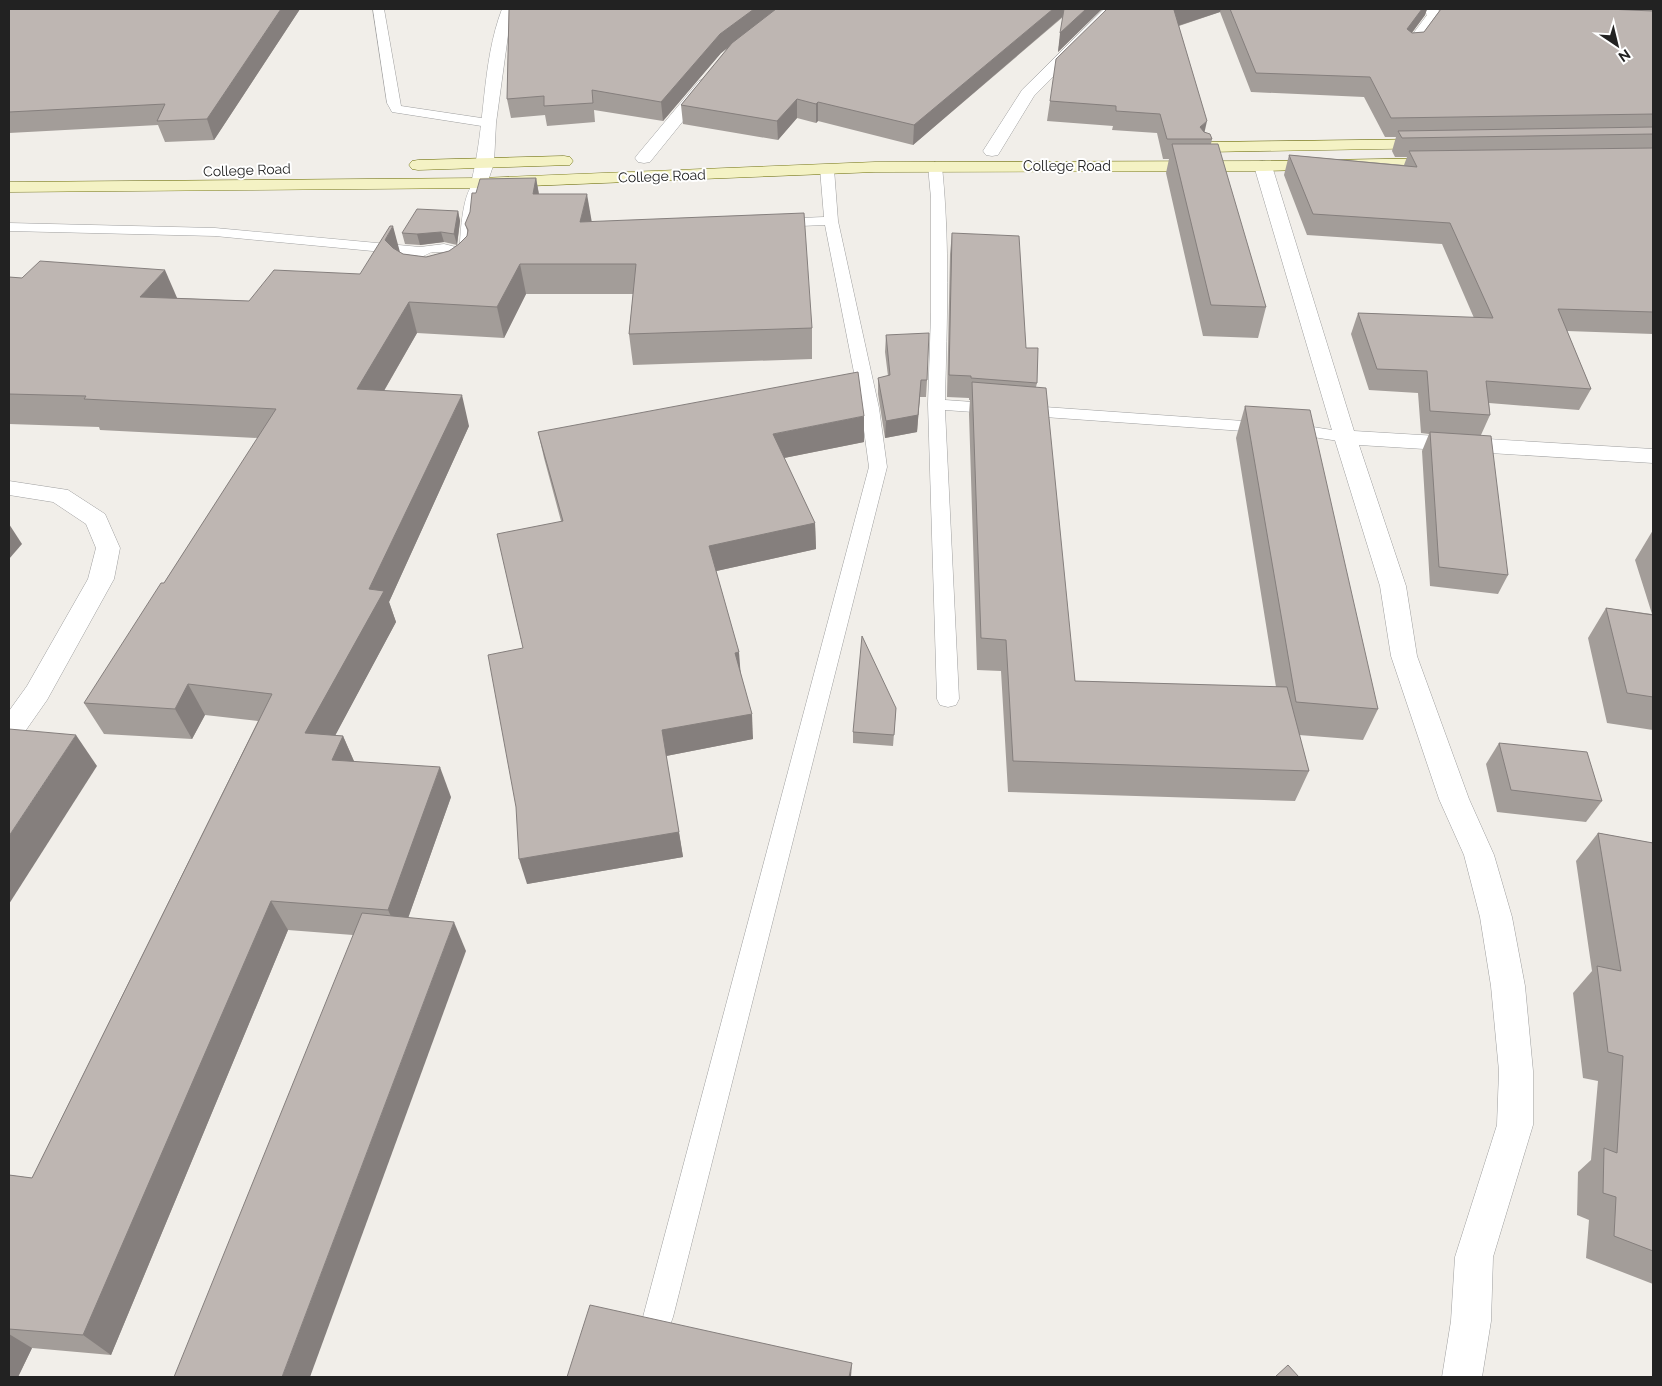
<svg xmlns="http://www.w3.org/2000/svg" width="1662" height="1386" viewBox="0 0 1662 1386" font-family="Raleway,sans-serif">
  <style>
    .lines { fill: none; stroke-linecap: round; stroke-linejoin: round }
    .service-casing { stroke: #9f9f9f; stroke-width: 1 }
    .minor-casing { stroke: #9f9f9f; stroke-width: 1 }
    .secondary-casing { stroke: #707110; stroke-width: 1 }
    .service { fill: #fff; fill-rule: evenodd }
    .minor { fill: #fff; fill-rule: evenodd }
    .secondary { fill: #f4f2c4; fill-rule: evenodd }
    .wall { fill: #a39d99 }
    .shaded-wall { fill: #857f7d }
    .building { fill: #beb6b2; stroke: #857f7d }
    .labels { text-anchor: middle; stroke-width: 4; stroke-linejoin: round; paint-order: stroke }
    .far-street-label { font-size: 14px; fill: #222; stroke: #fff }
  </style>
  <rect width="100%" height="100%" fill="#f1eee9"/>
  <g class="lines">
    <g class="service-casing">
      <g id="service">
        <path d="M373,9H384L401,106L488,119L493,120L494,123L493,126L488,127L392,112L387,103Z"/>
        <path d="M935,162L942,166C950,243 947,322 945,400L1300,425L1345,432L1351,433L1354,437L1351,441L1345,442L1300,435L945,410L959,699L956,705L948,707L940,705L937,699L928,404L931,313V198L928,166Z"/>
        <path d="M827,165L834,169L838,221L879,408L887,467L673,1317L669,1328L658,1332L647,1328L643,1317L869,467L861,408L825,225L776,227L771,226L769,223L771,220L776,219L824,217L820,169Z"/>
        <path d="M480,179L487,183L477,208L474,243L472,246H462L460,243C461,228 463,183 480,179Z"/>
        <path d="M9,223L215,228L420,247L444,244L468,250L473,259C469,287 412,294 395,269L404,254L215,236L9,231ZM432,252H444L457,256L458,263C445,274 423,283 410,268L415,260Z"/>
      </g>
    </g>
    <g class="minor-casing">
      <g id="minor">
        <path d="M502,9H516L509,28L496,123L494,163L486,187L480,188L474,187L471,183C486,126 481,64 502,9Z"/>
        <path d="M1104,9H1119L1034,96L998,155L992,156L986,155L983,151L1022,90Z"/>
        <path d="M1424,9H1438L1441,15L1416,50H1406L1403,47L1427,15Z"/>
        <path d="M705,79L711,81L713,84L650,162L644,163L638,162L635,158L638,154L699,81Z"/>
        <path d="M1263,161L1269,162L1272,166L1354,431L1653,449V463L1359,445L1406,586L1417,656L1469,799L1494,855L1512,917L1525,986L1533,1071V1125L1493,1257L1491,1321L1482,1377H1442L1451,1321L1455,1257L1497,1125L1499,1071L1491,986L1480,917L1464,855L1439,799L1391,656L1380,586L1334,437L1254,166L1257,162Z"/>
        <path d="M9,481L68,490L105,514L120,548L114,579L47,700L19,740L9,743V711L27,686L88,579L96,548L86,524L53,502L9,495Z"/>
      </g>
    </g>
    <g class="secondary-casing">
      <g id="secondary">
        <path d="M1432,139L1438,140L1440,144L1438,148L1207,152L1201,151L1198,147L1201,143L1207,142Z"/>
        <path d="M564,156L570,157L573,161L570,165L418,170L412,169L409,165L412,161L418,160Z"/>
        <path d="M1442,158L1448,159L1451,163L1448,167L1263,171L875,172L480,188L9,192V182L480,178L875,162L1263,161Z"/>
      </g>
    </g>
    <use href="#service" class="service"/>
    <use href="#minor" class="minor"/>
    <use href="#secondary" class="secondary"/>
  </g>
  <g class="wall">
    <path d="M9,9H300L214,140L165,142L158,125L9,133Z"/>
    <path d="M509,9H1102L1058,52L1063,17L913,145L818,121L816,123L797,118L778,140L683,124L681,105L730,46L721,53L663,121L594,110L595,122L547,126L545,115L511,118L507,99Z"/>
    <path d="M1107,9H1427L1425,15L1412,33L1424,32L1440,10V9H1653V334L1567,331L1591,389L1579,410L1489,403L1490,415L1481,435L1508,575L1498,594L1430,586L1422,451L1429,434L1421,433L1418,393L1369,390L1351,334L1358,313L1474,318L1442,244L1307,235L1284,175L1289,155L1404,165L1407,157H1395L1392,151L1396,137H1385L1364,97L1251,92L1220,12L1179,26L1204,132L1212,139L1211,144L1266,307L1258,338L1203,336L1166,173L1169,159H1163L1157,133L1112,130L1113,126L1047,121L1050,101Z"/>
    <path d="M536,178L539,194L591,222L812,328V359L633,365L629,334L633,294H526L504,338L417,333L384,391L469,426L389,602L396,622L335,735L343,736L354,761L451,797L408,918L466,951L353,935L288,930L111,1355L32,1348L18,1377H9V1175L32,1178L258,721L205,715L192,739L104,734L84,703L164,583L258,438L100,430L99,427L9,424V277L177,298L249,301L360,274L400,252L403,254L426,257L449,251L459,244L467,236L468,233L465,224L470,212L476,193Z"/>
    <path d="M458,211L460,221L457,245L444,242L420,245L405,244L402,233Z"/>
    <path d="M952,233L1026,348L1037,383L1036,387L1075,681L1276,687L1236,438L1245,406L1378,709L1363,740L1299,735L1309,771L1295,801L1008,792L1001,671L977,670L969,414L970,400H969V398L947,397L950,254Z"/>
    <path d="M886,335L927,380L926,397H920L917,432L885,438L878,394V378L888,376L885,352Z"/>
    <path d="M538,432L864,442L784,458L815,523L816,549L716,571L741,674L753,739L666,756L683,857L527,884L523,648L561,521L544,458Z"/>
    <path d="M1653,530V730L1607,723L1588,638L1606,608L1652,614L1635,560Z"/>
    <path d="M896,708L893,746L853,743V732Z"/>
    <path d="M1499,743L1602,801L1586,822L1497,812L1486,764Z"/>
    <path d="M1598,833L1653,843V1284L1586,1258L1589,1220L1577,1215L1578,1172L1591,1160L1598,1081L1583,1078L1573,993L1592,971L1576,861Z"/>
  </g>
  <g class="shaded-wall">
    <path d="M281,9H300L214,140L207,119Z"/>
    <path d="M754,9H778L721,53L663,121L661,102L720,34Z"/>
    <path d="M1053,9H1064L1063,16L913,145L914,125Z"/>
    <path d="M1086,9H1102L1058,52L1060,33Z"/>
    <path d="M1178,9H1221L1220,12L1171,28L1174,10Z"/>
    <path d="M1422,9H1427L1425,15L1401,47L1407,29Z"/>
    <path d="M797,99V118L778,140L777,121Z"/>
    <path d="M818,102V121L816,123V104Z"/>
    <path d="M1207,121L1203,139L1200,127Z"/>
    <path d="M536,178L541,207L533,194Z"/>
    <path d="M587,194L592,223L580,222Z"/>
    <path d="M458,211L460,221L457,245L454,234Z"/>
    <path d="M393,226L401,256L393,269L385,240Z"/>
    <path d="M441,232L444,242L420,245L417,234Z"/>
    <path d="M520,264L526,294L504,338L497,307Z"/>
    <path d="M165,270L178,300L140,297Z"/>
    <path d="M409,302L417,333L367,420L357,389Z"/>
    <path d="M921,380L917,432L885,438L886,421Z"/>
    <path d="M462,395L469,426L389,602L396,622L320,764L305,733L369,589Z"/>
    <path d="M864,416V442L774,460L773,434Z"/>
    <path d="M815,523L816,549L712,572L709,546Z"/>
    <path d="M9,524L22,544L9,559Z"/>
    <path d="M739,652L741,678L735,653Z"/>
    <path d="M188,684L205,715L192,739L175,709Z"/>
    <path d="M752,714L753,739L666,756L662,730Z"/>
    <path d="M76,735L97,766L9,904V836Z"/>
    <path d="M343,736L356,766L332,760Z"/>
    <path d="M440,767L451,797L401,938L388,910Z"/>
    <path d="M679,832L683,857L527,884L519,859Z"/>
    <path d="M271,901L288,930L111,1355L83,1335Z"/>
    <path d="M454,922L466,951L310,1377H282Z"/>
    <path d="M9,1334L32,1348L18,1377H9Z"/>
    <path d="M852,1363L851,1377H849Z"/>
  </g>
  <g class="building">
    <path d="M9,9H281L207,119L157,121L165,104L9,112Z"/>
    <path d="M509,9H754L720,34L661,102L592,90L593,103L544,106V96L507,99L509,10Z"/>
    <path d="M776,9H1053L914,125L818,102L816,104L797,99L777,121L681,105L732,43Z"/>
    <path d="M1064,9H1086L1060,33Z"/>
    <path d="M1107,9H1178L1174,10L1207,121L1200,127L1204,132L1210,134L1212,139H1167L1160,114L1116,111V106L1050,101L1056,59Z"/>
    <path d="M1230,9H1422L1407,29L1412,33L1424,32L1441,9H1607L1653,11V114L1391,118L1370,77L1256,73Z"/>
    <path d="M1653,127V134L1402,138L1398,131Z"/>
    <path d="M1172,144H1218L1266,307L1211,305Z"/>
    <path d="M1653,148V312L1558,309L1591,389L1486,381L1490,415L1430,411L1427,371L1377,369L1358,313L1493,318L1450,223L1313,214L1289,155L1417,167L1409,151Z"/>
    <path d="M536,178L533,194H587L580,222L804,213L812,328L629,334L636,264H520L497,307L409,302L357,389L462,395L369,589L384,591L305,733L343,736L332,760L440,767L388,910L271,901L83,1335L9,1329V1175L32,1178L272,694L188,684L175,709L84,703L161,583H164L276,409L84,399L86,396L9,394V277L22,278L40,261L165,270L140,297L249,301L274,270L360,274L390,226H393L385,240L393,248L403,254L426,257L449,251L459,244L467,236L468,230L465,224L470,212L472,193H476L480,179Z"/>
    <path d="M417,209L458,211L454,234L441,232L417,234L402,233Z"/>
    <path d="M952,233L1019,236L1026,348H1038L1037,383L971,378V376L949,375Z"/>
    <path d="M929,333L927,380H921L918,415L886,421L878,378L890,375L886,335Z"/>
    <path d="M858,372L864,416L773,434L815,523L709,546L739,652L735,653L752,714L662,730L679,832L519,859L516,807L488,655L523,648L497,534L563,521L538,432Z"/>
    <path d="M972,382L1046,388L1075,681L1287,687L1309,771L1013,761L1006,640L981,638Z"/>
    <path d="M1245,406L1310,410L1378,709L1296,702Z"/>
    <path d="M1430,432L1491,436L1508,575L1439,567Z"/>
    <path d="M1606,608L1653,615V697L1627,693Z"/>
    <path d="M862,636L896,708L894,735L853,732Z"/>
    <path d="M9,729L76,735L9,836Z"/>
    <path d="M1499,743L1587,752L1602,801L1511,790Z"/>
    <path d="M1598,833L1653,843V1251L1614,1236L1616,1197L1603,1193L1604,1148L1617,1153L1623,1056L1608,1052L1597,966L1621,971Z"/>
    <path d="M362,913L454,922L282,1377H174Z"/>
    <path d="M590,1305L852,1363L849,1377H567Z"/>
    <path d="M1288,1365L1299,1377H1275Z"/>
  </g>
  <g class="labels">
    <g class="far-street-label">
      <text x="1067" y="171">College Road</text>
      <text transform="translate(247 170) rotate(-2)" y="5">College Road</text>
      <text transform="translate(662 176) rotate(-2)" y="5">College Road</text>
    </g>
  </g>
  <rect width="1662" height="1386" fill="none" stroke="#222222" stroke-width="20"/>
  <g transform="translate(1617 45) rotate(145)" stroke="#ffffff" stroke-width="4" paint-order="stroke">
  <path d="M0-4L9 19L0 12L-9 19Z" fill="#222222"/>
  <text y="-8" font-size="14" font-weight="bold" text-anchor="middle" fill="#222222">N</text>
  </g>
</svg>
